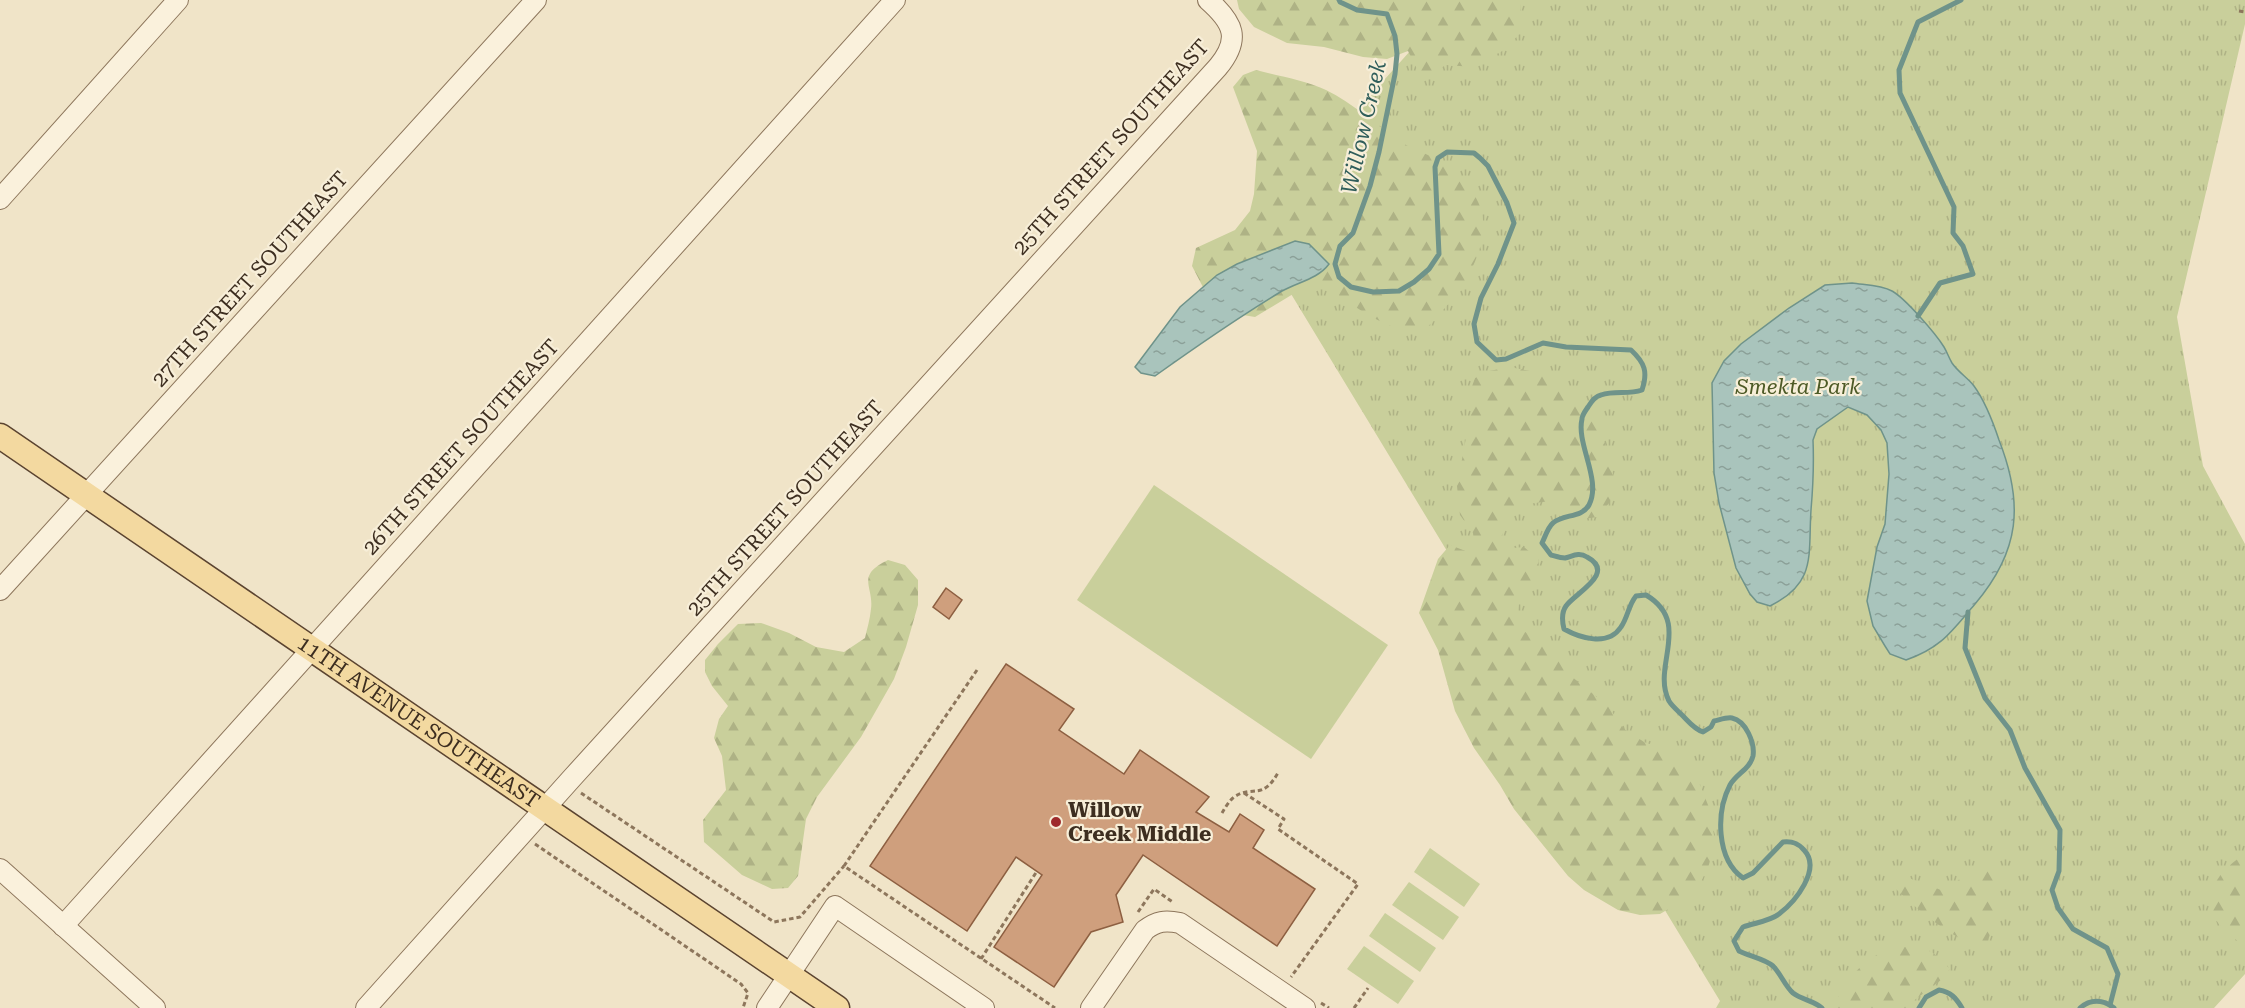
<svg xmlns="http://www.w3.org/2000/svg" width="2245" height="1008" viewBox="0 0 2245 1008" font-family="'Roboto Serif',serif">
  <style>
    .grass { fill: url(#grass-tufts) }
    .forest { fill: url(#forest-firs) }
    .pitch { fill: #c9cf9b }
    .water { fill: url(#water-ripples); stroke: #6f938a; stroke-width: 1.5 }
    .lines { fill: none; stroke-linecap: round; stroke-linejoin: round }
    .stream { stroke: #6f938a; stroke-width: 5 }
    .building { fill: #cf9f7d; stroke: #8d5f41; stroke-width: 1.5 }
    .minor-casing { stroke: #8d765c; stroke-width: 22 }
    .major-casing { stroke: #5b4430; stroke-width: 27 }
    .path { stroke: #8d765c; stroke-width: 3; stroke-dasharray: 4.5 3; stroke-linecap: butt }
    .minor { stroke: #faf1dc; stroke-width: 20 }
    .major { stroke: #f3d9a0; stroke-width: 24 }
    .poi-dot { fill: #9e2a2b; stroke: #f7eed8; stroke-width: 2 }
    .labels { text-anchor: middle; stroke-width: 4.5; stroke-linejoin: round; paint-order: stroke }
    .street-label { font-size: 21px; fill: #3d2e20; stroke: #f7eed8 }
    .park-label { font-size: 21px; font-style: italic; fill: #4d5a26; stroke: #f7eed8 }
    .poi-label { font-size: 21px; font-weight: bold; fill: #3d2e20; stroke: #f7eed8; text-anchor: start }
    .water-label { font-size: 22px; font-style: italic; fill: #2f5d5a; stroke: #f7eed8 }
  </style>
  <defs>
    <pattern id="grass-tufts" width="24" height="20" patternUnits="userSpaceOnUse" patternTransform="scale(1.5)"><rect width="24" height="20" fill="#c9cf9b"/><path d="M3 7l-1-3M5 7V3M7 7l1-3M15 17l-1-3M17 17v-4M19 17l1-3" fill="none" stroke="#aeb285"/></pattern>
    <pattern id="forest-firs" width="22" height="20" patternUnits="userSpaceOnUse" patternTransform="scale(1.5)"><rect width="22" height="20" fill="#c9cf9b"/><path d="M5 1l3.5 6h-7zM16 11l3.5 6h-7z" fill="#aeb285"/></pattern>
    <pattern id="water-ripples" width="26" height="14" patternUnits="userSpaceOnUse" patternTransform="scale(1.5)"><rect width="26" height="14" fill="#a9c4bc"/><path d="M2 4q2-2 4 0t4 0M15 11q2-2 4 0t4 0" fill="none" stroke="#8ba098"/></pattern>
  </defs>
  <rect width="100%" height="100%" fill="#f0e4c8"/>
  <path class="grass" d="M1456,0H2245V24L2177,317L2203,466L2245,544V974L2214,1008H1716L1720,1001L1251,228Z"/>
  <g class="forest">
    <path d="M1237,0H1521L1519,34L1506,49L1473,67L1446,65L1428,75L1418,71L1408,51L1387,59L1363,57L1324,47L1287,43L1254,27L1239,9Z"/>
    <path d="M1256,70C1278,76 1305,80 1326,90C1353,103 1376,125 1401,142C1410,148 1420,151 1430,156C1446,165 1463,180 1474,195C1499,231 1468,283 1443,310C1438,316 1431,326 1423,329C1394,339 1344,299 1322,283L1303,288L1255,317L1237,314L1205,291L1192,266L1196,248L1235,230L1250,211L1254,194L1257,151L1233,87L1243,75Z"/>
    <path d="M1510,367L1549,375L1576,390L1597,414L1613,474L1610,502L1597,517L1577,520L1563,507L1550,501L1528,504L1511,517L1500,539L1503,549L1524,547L1538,559L1540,577L1519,603L1516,622L1523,631L1543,640L1560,655L1571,676L1608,706L1624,729L1644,742L1670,751L1698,780L1710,810L1715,842L1708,868L1698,887L1677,904L1660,914L1640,915L1618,910L1584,890L1568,876L1514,809L1500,785L1474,748L1455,711L1438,650L1419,613L1438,559L1450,545L1463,550L1475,552L1473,533L1460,515L1457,486L1471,411L1470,392L1475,378L1489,371Z"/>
    <path d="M888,560L905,565L918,580V605L906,647L894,679L861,737L817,797L806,819L798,876L788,888L772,889L742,875L704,842L703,820L726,790L722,756L714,738L719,719L728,706L712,686L705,672V660L718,644L738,624L761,623L789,633L816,647L844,652L865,638C867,629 870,619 871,609C874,586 855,576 888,560Z"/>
    <path d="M2245,854V945C2198,920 2201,881 2245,854Z"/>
    <path d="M1985,865L1994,871C2000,898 1997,917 1987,943L1979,947C1954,939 1916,909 1897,890V879L1906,877L1941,890L1955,883L1971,869Z"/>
    <path d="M1897,947C1925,947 1930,947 1950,969L1941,980L1912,1002L1909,1008H1833C1841,988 1856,967 1875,956C1881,952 1890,950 1897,947Z"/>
  </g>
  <g class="pitch">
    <path d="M1154,485L1388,645L1311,759L1077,600Z"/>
    <path d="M1430,848L1480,884L1464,907L1414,872Z"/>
    <path d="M1409,882L1459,917L1443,940L1392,905Z"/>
    <path d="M1385,913L1436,948L1420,972L1369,936Z"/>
    <path d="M1364,946L1414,981L1398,1004L1347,969Z"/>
  </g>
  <g class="water">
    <path d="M1295,241L1309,244L1329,264C1318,279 1298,282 1282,291C1239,317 1197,346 1155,376L1141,373L1135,367L1180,307L1217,275L1237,264Z"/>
    <path d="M1852,283C1865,285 1881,285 1892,291C1905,298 1936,334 1944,347C1947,352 1949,358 1952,363C1958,372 1968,378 1974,386C1985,401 1993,422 1999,440C2024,504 2020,551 1975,604C1951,632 1941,648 1906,660L1890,654L1885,646L1873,626L1867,601L1877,547L1885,524L1889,474L1887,443L1881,430L1867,415L1848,407L1817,429L1813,440C1814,464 1813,487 1811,510C1808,555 1817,583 1770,606L1757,602L1750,594L1736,568L1719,503L1714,473L1712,383L1724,361L1741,344L1789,308L1825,285Z"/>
  </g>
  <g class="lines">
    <g class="stream">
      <path d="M1339,0L1340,2L1357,10L1387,14L1395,36L1397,54L1395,74L1379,152L1370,186L1353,233L1340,246L1335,264L1339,277L1351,287L1373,292L1399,291L1414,282L1429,269L1439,254L1435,167L1438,158L1447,152L1474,153L1480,158L1488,166L1507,203L1514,223L1498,264L1481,298L1474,324L1477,342L1496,360L1506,359L1543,343L1566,347L1631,350C1645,363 1648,372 1642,390C1628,395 1615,390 1601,395C1596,396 1591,402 1588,407C1586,410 1582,415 1582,419C1576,444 1602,480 1589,505C1582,518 1563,514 1553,523C1548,527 1545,537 1542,543L1551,555C1555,556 1560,558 1565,558C1573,556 1579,552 1587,557C1617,573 1575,593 1566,606C1561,613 1562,621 1564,629C1580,638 1608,647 1621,627C1628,617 1628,606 1636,596L1646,595C1693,623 1651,666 1669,701C1672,706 1678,711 1682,715C1689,722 1694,729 1703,732L1711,727L1714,721C1719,720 1727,717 1732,718C1746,721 1755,743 1753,756C1750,769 1736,774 1730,785C1716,812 1716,859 1743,878L1753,873L1783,842C1792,841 1798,843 1804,850C1822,869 1795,902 1779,914C1770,921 1754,923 1743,927L1734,941L1739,951C1749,956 1765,959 1773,966C1781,974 1785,986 1793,993C1802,1000 1813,1000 1822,1008"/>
      <path d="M1918,316L1940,283L1973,274L1963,246L1953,233L1954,207L1900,93L1899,70L1918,22L1961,0"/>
      <path d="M1968,612L1965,648L1985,698L2010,730L2025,768L2060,830L2059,871L2052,890L2058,908L2073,929L2107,948L2118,974L2110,1005"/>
      <path d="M1919,1008L1926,997L1939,990C1951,992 1956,998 1962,1008"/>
      <path d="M2080,1008C2090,999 2103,999 2114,1008"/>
    </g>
  </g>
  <g class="building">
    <path d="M946,588L962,600L949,619L933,607Z"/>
    <path d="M1006,664L1074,709L1059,730L1124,774L1140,750L1209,797L1196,812L1229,832L1240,814L1264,830L1253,848L1315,889L1277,946L1143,855L1116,895L1123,922L1091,932L1054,987L994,947L1042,875L1016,857L967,931L870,866Z"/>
  </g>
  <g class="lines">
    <g class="minor-casing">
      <g id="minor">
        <path d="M0,199L178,0"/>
        <path d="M0,590L536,0"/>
        <path d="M0,869L155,1008"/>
        <path d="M63,926L895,0"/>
        <path d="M366,1008L572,778L1218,67C1241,39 1234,23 1208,0"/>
        <path d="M767,1008L835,906L984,1008"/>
        <path d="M1091,1008L1145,930C1157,921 1165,920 1180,923L1305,1008"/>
      </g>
    </g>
    <g class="major-casing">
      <g id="major">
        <path id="s1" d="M0,436L837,1008"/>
      </g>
    </g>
    <g class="path">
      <path d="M2239,11L2245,12"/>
      <path d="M977,670L844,866L1055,1008"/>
      <path d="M581,793L774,922L800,917L844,866"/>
      <path d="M1244,793L1284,819L1278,829L1358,884L1291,977"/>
      <path d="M1222,813C1225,808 1229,801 1234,797C1254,784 1262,802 1279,771"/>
      <path d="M535,844L741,984L748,993L743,1008"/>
      <path d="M1138,912L1154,889L1174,903"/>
      <path d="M981,959L1037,871"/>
      <path d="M1321,1003L1329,1008"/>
      <path d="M1354,1008L1368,988"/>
    </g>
    <use href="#minor" class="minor"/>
    <use href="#major" class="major"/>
  </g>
  <circle class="poi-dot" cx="1056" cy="822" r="6"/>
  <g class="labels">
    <g class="street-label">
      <text transform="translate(1111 147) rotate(-48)" y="7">25TH STREET SOUTHEAST</text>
      <text transform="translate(250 279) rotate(-48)" y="7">27TH STREET SOUTHEAST</text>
      <text transform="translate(461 447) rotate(-48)" y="7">26TH STREET SOUTHEAST</text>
      <text transform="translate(785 508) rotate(-48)" y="7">25TH STREET SOUTHEAST</text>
      <text dy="7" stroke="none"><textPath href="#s1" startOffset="507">11TH AVENUE SOUTHEAST</textPath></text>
    </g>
    <g class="park-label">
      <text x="1798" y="394">Smekta Park</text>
    </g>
    <g class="poi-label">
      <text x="1068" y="817">Willow<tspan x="1068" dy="24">Creek Middle</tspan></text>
    </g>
    <g class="water-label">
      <text transform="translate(1363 127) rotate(-77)" y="8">Willow Creek</text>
    </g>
  </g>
</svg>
